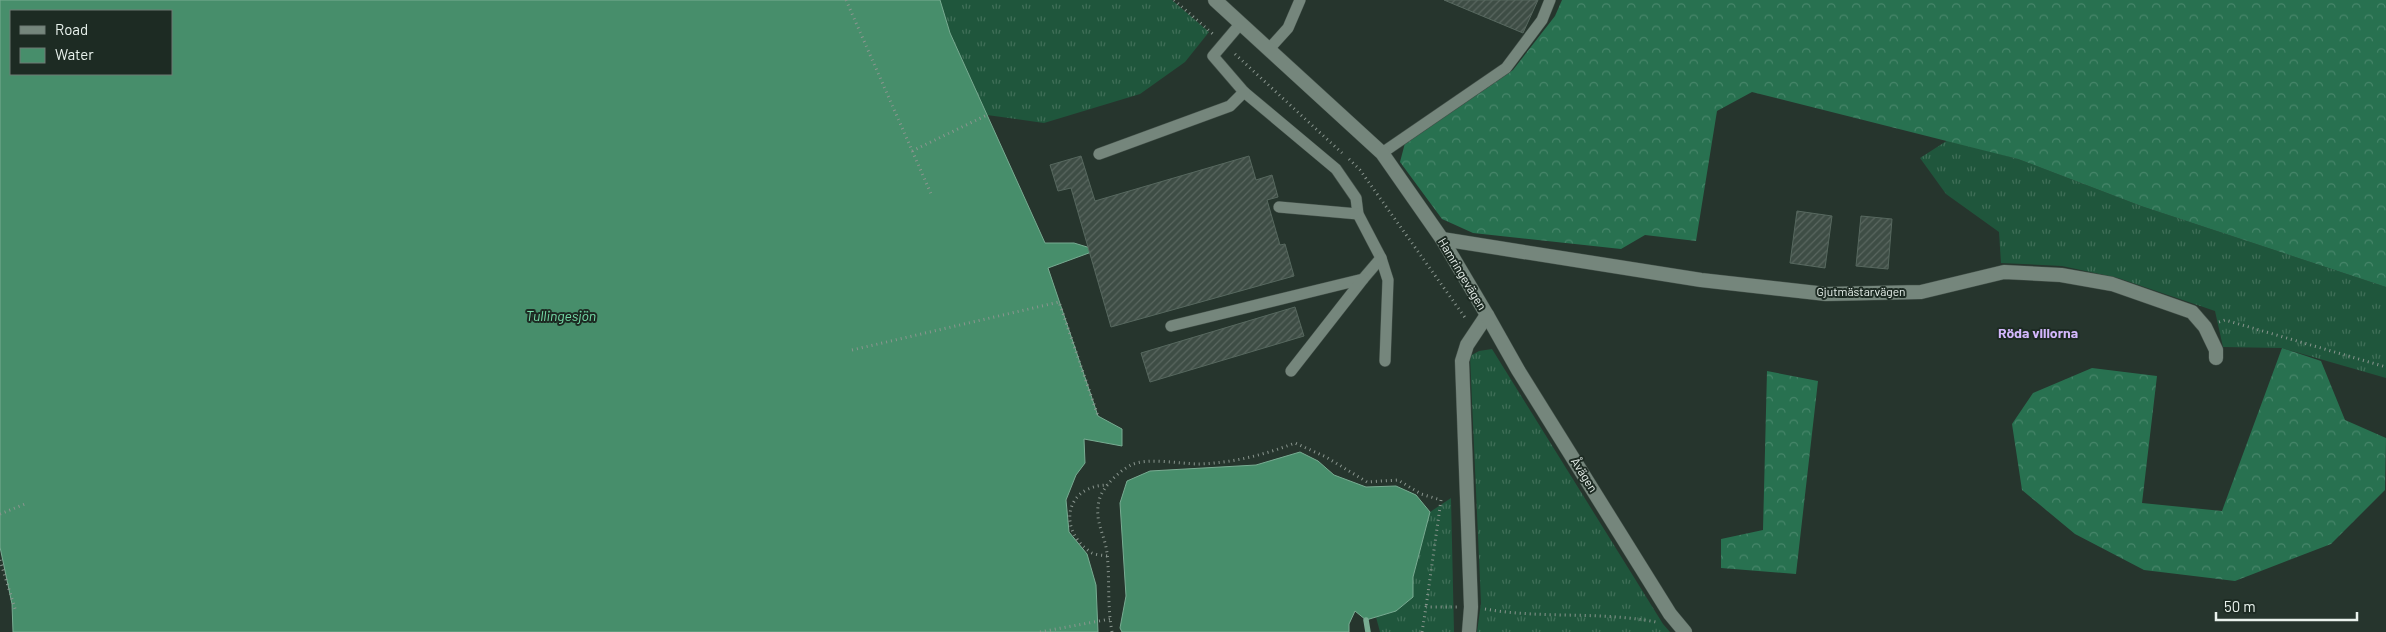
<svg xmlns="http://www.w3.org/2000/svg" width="2386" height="632" viewBox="0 0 2386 632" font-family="Barlow,sans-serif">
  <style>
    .grass { fill: url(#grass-tufts) }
    .forest { fill: url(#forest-crowns) }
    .water { fill: #478e6b; stroke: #78ac92; fill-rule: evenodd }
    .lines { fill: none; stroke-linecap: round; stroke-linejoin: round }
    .stream { stroke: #78ac92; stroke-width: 5.5 }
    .building { fill: url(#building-hatch); stroke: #57685f }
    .service-casing { stroke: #435049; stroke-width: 12 }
    .minor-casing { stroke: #435049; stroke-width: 15 }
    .path { stroke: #8a968f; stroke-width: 3; stroke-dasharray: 1 4; stroke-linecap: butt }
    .service { stroke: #75867c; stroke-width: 11 }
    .minor { stroke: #75867c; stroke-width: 14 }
    .labels { text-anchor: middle; stroke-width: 4; stroke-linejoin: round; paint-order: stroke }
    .street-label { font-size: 12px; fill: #e9f2ed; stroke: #1d2b23 }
    .water-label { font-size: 14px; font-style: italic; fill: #75dba8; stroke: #1d2b23 }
    .neighbourhood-label { font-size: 14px; font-weight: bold; fill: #d3b7fc; stroke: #1d2b23 }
  </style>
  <defs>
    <pattern id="grass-tufts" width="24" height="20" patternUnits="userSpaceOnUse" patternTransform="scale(1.25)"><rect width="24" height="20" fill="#1f563c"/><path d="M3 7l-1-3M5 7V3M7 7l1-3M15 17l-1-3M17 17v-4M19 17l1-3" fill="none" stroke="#406f58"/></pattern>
    <pattern id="forest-crowns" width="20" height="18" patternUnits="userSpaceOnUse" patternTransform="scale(1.25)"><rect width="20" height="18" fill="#287150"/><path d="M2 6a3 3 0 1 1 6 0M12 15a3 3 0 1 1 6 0" fill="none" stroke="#47866a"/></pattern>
    <pattern id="building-hatch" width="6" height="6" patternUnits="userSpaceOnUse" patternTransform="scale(1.25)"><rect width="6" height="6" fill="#3e4d45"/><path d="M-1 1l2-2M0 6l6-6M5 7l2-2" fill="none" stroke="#5a6760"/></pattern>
  </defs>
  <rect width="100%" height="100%" fill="#26352d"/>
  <g class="grass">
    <path d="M940,0H1172L1209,32L1185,62L1140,94L1044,123L987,115L950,33Z"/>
    <path d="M1948,140L2018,159L2141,206L2386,287V378L2282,348L2223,347L2215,311L2118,278L2062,266L2001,263L1999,232L1946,194L1920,158Z"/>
    <path d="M1492,349L1663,624L1670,632H1477L1481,603L1470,356L1479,351Z"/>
    <path d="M1451,498L1454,632H1380L1376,617L1396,611L1413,597V577L1430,512Z"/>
  </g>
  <g class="forest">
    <path d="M1562,0H2386V287L2141,206L2018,159L1752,92L1717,111L1696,241L1645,235L1621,249L1473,233L1442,219L1400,162L1405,143L1513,70L1555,16Z"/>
    <path d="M2282,348L2321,361L2345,420L2386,438L2385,490L2331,544L2235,581L2144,570L2075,534L2022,490L2012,424L2033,393L2092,368L2157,376L2142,503L2222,511Z"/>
    <path d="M1767,371L1818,381L1796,574L1721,568V539L1763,530Z"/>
  </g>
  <g class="water">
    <path d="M0,0H940L950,33L1045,243H1074L1097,250L1048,268L1098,416L1122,429V446L1084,439L1085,463L1076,475L1066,500L1069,532L1087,554L1096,585L1098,632H13L12,604L0,547ZM11,11H171V74H11Z"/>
    <path d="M1300,452L1318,461L1334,475L1366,487L1396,486L1416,495L1430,512L1413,577V597L1396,611L1366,620L1355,611L1349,624V632H1122L1120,628L1126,596L1120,503L1127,481L1150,471L1256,465Z"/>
  </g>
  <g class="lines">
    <path class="stream" d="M1366,620L1368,632"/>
  </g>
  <g class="building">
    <path d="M1444,0H1538L1523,33Z"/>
    <path d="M1081,156L1095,201L1249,156L1256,180L1272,175L1278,197L1267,200L1280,245L1285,244L1294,276L1111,327L1071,188L1058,191L1050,165Z"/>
    <path d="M1797,211L1832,216L1825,268L1790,263Z"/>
    <path d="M1861,216L1892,219L1888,269L1856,266Z"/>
    <path d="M1295,307L1304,336L1150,382L1141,353Z"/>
  </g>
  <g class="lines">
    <g class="service-casing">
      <g id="service">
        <path d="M1241,23L1213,56L1244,92L1336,169L1356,198L1358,214L1381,258L1388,280L1385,361"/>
        <path d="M1269,49L1288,28L1300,0"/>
        <path d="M1382,153L1506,68L1542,20L1550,0"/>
        <path d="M1099,154L1230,106L1244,92"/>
        <path d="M1279,207L1358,214"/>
        <path d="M1171,326L1363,279L1381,258"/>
        <path d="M1291,371L1363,279"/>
      </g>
    </g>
    <g class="minor-casing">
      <g id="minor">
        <path d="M1215,0L1382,153L1442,239L1487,315L1467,345L1462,361L1471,607L1469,632"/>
        <path d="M1442,239L1701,280L1826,294L1921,292L2004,272L2061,275L2112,284L2192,312L2205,327L2216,350V358"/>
        <path d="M1487,315L1518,370L1670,614L1685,632"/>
      </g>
    </g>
    <g class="path">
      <path d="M846,0L932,196"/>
      <path d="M1174,0L1213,34"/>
      <path d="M1235,54L1342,153"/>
      <path d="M912,151L987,115"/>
      <path d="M1349,159L1360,170L1466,319"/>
      <path d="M2219,322L2225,320L2386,367"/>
      <path d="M852,350L1059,302L1098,416"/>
      <path d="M0,514L25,504"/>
      <path d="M1107,556C1101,555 1093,555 1089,551C1057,528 1066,485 1108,485"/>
      <path d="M0,560L16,612"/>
      <path d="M1485,609C1540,619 1600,611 1656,622"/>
      <path d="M1040,632L1110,619"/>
      <path d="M1112,632C1107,606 1110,579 1107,553C1105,535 1094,521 1099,501C1102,487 1119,471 1131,465C1148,457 1180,464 1199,464C1232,463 1264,455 1295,443L1326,457L1367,482L1398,480L1421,494L1441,500L1426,607"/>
      <path d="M1422,632L1426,607H1457"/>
    </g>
    <use href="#service" class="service"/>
    <use href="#minor" class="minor"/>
  </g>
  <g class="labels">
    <g class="street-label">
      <text transform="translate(1462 274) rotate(59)" y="4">Hamringevägen</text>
      <text x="1861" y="296">Gjutmästarvägen</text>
      <text transform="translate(1584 475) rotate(58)" y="4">Åvägen</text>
    </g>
    <g class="water-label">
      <text x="561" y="321">Tullingesjön</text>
    </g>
    <g class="neighbourhood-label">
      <text x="2038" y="338">Röda villorna</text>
    </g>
  </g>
  <rect x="10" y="10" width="162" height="65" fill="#1d2b23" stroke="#6f7b74"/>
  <rect x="20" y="26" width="25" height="8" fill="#75867c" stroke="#6f7b74"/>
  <text x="55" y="35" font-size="15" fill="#e9f2ed">Road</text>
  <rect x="20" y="48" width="25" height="15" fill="#478e6b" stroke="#6f7b74"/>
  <text x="55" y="60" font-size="15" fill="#e9f2ed">Water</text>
  <path d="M2216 612v8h141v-8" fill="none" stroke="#e9f2ed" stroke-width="2.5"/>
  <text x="2224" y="612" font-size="15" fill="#e9f2ed" stroke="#1d2b23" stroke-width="4" paint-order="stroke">50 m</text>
</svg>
